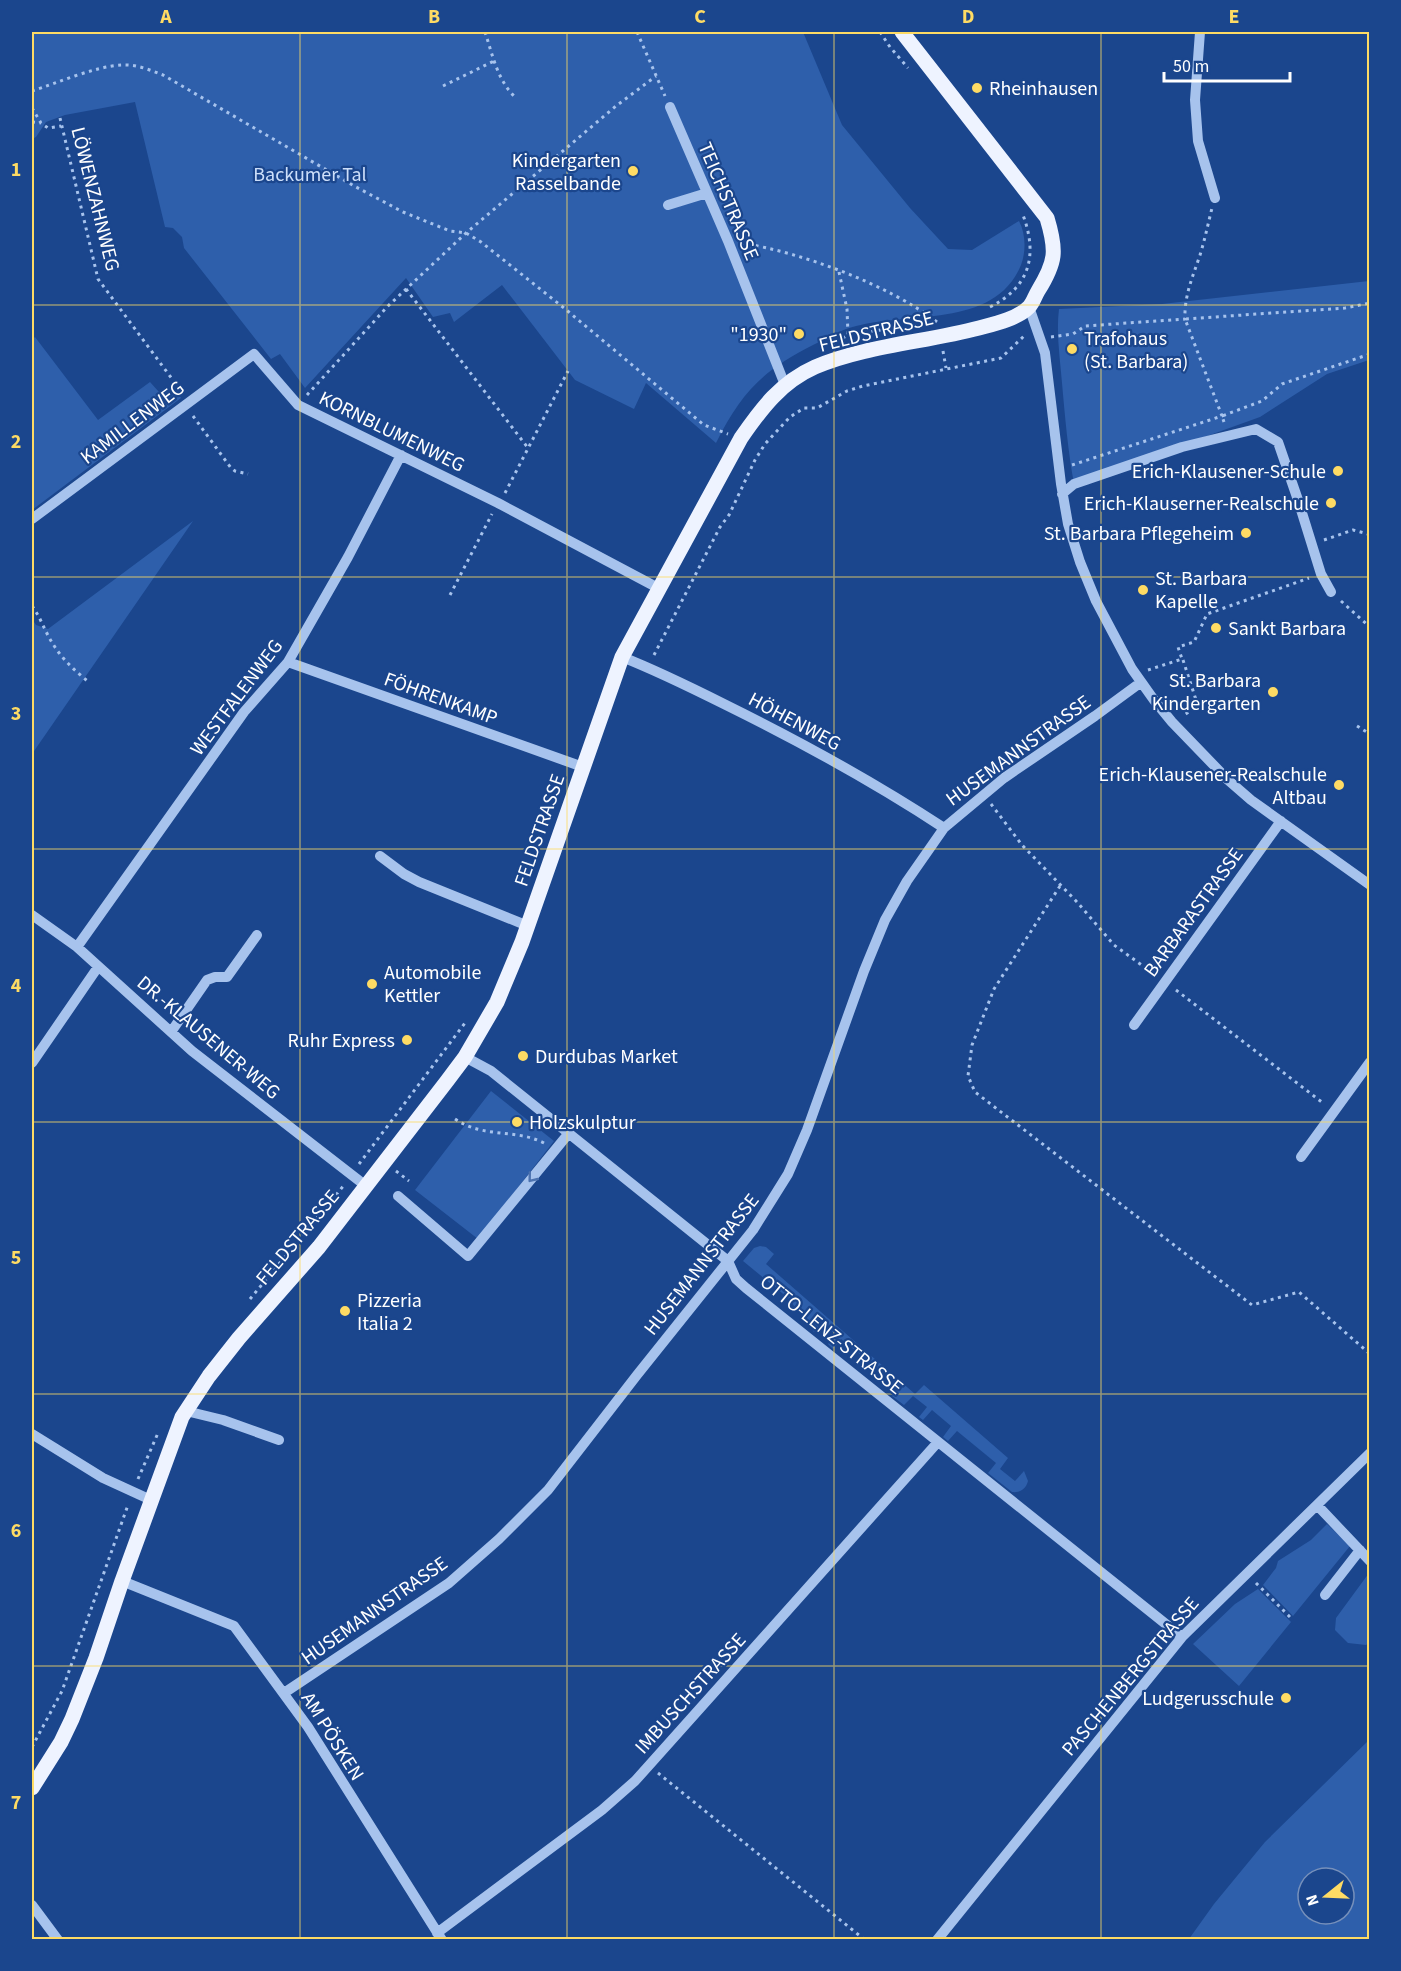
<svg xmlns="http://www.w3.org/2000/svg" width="1401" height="1971" font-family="'Source Sans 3',sans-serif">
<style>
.green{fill:#2e5fab;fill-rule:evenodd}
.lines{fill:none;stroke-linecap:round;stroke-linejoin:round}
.path{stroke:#a7c3ed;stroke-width:3;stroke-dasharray:3 4.5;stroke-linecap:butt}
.minor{stroke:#a7c3ed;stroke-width:10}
.major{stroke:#eef3ff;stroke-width:15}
.oneway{stroke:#4c72af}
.grid{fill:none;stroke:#fedb64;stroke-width:1.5;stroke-opacity:0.55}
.poi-dot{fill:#fedb64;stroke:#1b468d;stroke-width:2}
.labels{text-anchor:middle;stroke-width:4.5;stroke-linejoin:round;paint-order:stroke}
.poi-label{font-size:20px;fill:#fff;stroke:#1b468d;text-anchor:end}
.park-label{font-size:20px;fill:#cddffa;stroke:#1b468d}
.street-label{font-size:20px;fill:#fff;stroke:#1b468d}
.neatline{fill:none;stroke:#fedb64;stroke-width:2}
.grid-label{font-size:20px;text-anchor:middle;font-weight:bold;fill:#fedb64}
</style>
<rect width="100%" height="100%" fill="#1b468d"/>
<path class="green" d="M32,32H803L842,125L910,208L948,249L972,250L1019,221C1026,234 1026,252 1021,265C993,332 901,309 846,329C835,333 824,340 813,345C763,370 741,393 716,443L646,383L634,409L575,380L502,285L454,322L450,313L433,317L406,278L305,388L280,354L271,359L184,248L182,237L173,228L165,227L135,102L65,115L46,122L36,137L32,139Z
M1369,281V360L1327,374L1260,417L1074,484C1068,451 1065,417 1062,383C1060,358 1056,333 1059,309L1162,304Z
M35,337L98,420L150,382L159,392L172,386L181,398L32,510V340Z
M193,521L32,754V619L36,625L48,629Z
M491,1091L554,1141L478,1239L415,1190Z
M760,1246L766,1247L774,1254L766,1264L915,1394L924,1385L1008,1458L1000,1469L1015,1481L1024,1471L1028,1481C1026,1489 1020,1493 1012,1492L988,1473L996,1463L957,1431L948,1441L943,1437L951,1426L932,1410L923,1420L919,1417L927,1407L913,1396L904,1405L892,1396L900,1386L841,1339L833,1349L828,1344L836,1335L822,1323L814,1332L788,1298L743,1261L754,1248Z
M1327,1524L1350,1546L1293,1616L1263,1585L1276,1568L1278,1561L1311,1540Z
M1369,1573V1643L1366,1645L1348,1643L1335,1630L1336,1618Z
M1258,1589L1291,1622L1239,1686L1193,1644L1235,1604Z
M1369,1740V1939H1189L1214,1904L1265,1842ZM1308,1878H1344V1914H1308Z"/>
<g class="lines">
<path class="path" d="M485,32C492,53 497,79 514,96
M637,32L665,96
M880,32L890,47L908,68
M443,86L494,61
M32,91C57,83 96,66 122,65C136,64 150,70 163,75L356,187L403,212L450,231L466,233L481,242L564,308L704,425L728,434
M32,108L41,123L48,128L61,126
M60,118L98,279L181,391
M32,122L41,123
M741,243C801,252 889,285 937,322
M839,272L847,309L848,335
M406,289L528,448
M990,307C1030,287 1038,255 1023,215
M1051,337L1073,334L1085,326L1185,319C1184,296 1193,276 1200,255C1205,239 1208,224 1212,208
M836,342L848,335L899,327
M943,351L946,368
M307,395L388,306L466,233L616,106L656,76
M193,416L231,468L235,471L248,474
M1224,422L1222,416L1262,401L1282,384L1370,354
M1072,465L1222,416L1185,319L1345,308L1370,303
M505,493L568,371
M1324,540L1353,530L1368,534
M450,595L492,514
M1341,601L1370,627
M32,606C41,618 45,632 53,644C62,659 76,672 90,683
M654,655L720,527L729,515L755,460L765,444L790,417L804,408H817L847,391L863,386L1001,358L1024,336
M1183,660L1198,706L1184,715
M1148,670L1182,659L1178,647L1194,642L1207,614L1309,578
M1357,726L1370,734
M991,804L1022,845L1077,902L1114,945L1154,974
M1060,886L994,989L972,1045L968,1076L975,1092L1252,1305L1299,1292L1370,1354
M1176,990L1323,1103
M455,1119C485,1139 514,1128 544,1143
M359,1164L465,1023
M396,1171L409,1181
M250,1299L345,1184
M138,1479L158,1433
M1256,1583L1292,1619
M32,1747L62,1691L128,1505
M658,1773L865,1940"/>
<path class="minor" d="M1200,32L1195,100L1198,141L1215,198
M670,107L728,241L785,385
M668,205L707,193
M1029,307L1045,353L1061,484L1068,524L1080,562L1096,601L1132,669L1154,700L1172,722L1228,780L1251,800L1370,885
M1062,494L1074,484L1182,447L1256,429L1278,442L1298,500L1321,574L1331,592
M32,519L254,354L298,405L498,503L660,589
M622,657C658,671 692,688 726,705C801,742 874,782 944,828
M288,662L583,767
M380,856L404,874L419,882L528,926
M32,915L77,947L192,1051L366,1186
M77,947L244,712L288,662L348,557L401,455
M1134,1025L1281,821
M171,1032L207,980L215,977H227L257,935
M465,1057L491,1071L728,1261L736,1279L746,1288L1182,1637
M32,1063L98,967
M1301,1157L1370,1062
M398,1196L468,1256L569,1133
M186,1411L223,1420L279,1440
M32,1434L103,1478L151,1500
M1317,1505L1370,1561
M122,1581L234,1626L308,1727L442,1940
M1325,1595L1360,1550
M284,1693L449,1583L499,1539L548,1490L637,1375L753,1230L788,1174L807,1130L864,971L885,920L907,881L944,828L1004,778L1095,716L1140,683
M32,1905L58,1940
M437,1933L602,1810L635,1781L938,1442
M937,1940L1182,1637L1370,1453"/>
<path class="major" d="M32,1788L61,1742L72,1719L96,1658L122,1581L182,1417L209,1376L239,1338L319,1247L447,1081L465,1057L497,1002L522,942L622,657L741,438C761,409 781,382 815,367C864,346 926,342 979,328C994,324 1017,319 1029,307C1033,303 1035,296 1038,291C1056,262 1057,251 1047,218L902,32"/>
</g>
<defs><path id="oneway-chevron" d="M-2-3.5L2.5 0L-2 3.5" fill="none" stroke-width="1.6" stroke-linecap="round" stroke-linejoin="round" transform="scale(1.5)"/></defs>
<use class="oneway" href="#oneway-chevron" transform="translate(532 1178) rotate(129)"/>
<path class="grid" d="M300,32V1940M567,32V1940M834,32V1940M1101,32V1940M32,305H1370M32,577H1370M32,849H1370M32,1122H1370M32,1394H1370M32,1666H1370"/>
<g class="poi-dot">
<circle cx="977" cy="88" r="6"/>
<circle cx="633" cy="171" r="6"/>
<circle cx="799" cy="334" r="6"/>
<circle cx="1072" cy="349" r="6"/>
<circle cx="1338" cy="471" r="6"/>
<circle cx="1331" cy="503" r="6"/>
<circle cx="1246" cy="533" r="6"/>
<circle cx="1143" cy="590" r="6"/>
<circle cx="1216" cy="628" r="6"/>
<circle cx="1273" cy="692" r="6"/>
<circle cx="1339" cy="785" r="6"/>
<circle cx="372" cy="984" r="6"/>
<circle cx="407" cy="1040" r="6"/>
<circle cx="523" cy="1056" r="6"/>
<circle cx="517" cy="1122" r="6"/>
<circle cx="345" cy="1311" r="6"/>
<circle cx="1286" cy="1698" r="6"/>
</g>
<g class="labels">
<g class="poi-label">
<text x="989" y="95" text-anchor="start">Rheinhausen</text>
<text x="621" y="167">Kindergarten<tspan x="621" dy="23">Rasselbande</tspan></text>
<text x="787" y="341">"1930"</text>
<text x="1084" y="345" text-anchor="start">Trafohaus<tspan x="1084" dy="23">(St. Barbara)</tspan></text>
<text x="1326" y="478">Erich-Klausener-Schule</text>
<text x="1319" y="510">Erich-Klauserner-Realschule</text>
<text x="1234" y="540">St. Barbara Pflegeheim</text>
<text x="1155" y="585" text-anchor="start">St. Barbara<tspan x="1155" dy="23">Kapelle</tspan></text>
<text x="1228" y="635" text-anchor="start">Sankt Barbara</text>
<text x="1261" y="687">St. Barbara<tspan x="1261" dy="23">Kindergarten</tspan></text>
<text x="1327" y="781">Erich-Klausener-Realschule<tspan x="1327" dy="23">Altbau</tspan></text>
<text x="384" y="979" text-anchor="start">Automobile<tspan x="384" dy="23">Kettler</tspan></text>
<text x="395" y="1047">Ruhr Express</text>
<text x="535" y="1063" text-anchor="start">Durdubas Market</text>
<text x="529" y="1129" text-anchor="start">Holzskulptur</text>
<text x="357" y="1307" text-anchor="start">Pizzeria<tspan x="357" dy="23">Italia 2</tspan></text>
<text x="1274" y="1705">Ludgerusschule</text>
</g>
<g class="park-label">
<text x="310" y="181">Backumer Tal</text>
</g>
<g class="street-label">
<text transform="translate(96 199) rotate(76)" y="7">LÖWENZAHNWEG</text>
<text transform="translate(729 201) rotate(67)" y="7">TEICHSTRASSE</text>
<text transform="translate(876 331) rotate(-14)" y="7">FELDSTRASSE</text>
<text transform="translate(132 422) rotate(-37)" y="7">KAMILLENWEG</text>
<text transform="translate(392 431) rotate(26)" y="7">KORNBLUMENWEG</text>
<text transform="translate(236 697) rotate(-53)" y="7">WESTFALENWEG</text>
<text transform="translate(441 698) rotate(20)" y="7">FÖHRENKAMP</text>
<text transform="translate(795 721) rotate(28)" y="7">HÖHENWEG</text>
<text transform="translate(1018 750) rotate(-36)" y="7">HUSEMANNSTRASSE</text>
<text transform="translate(539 830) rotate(-71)" y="7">FELDSTRASSE</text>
<text transform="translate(1193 912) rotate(-54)" y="7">BARBARASTRASSE</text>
<text transform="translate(209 1037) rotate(40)" y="7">DR.-KLAUSENER-WEG</text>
<text transform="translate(297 1237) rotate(-50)" y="7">FELDSTRASSE</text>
<text transform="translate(701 1264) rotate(-52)" y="7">HUSEMANNSTRASSE</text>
<text transform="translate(832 1334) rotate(39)" y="7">OTTO-LENZ-STRASSE</text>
<text transform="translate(374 1610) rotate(-35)" y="7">HUSEMANNSTRASSE</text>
<text transform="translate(1130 1676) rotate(-50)" y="7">PASCHENBERGSTRASSE</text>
<text transform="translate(690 1693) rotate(-48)" y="7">IMBUSCHSTRASSE</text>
<text transform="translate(333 1736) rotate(58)" y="7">AM PÖSKEN</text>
</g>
</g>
<rect width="1401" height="1971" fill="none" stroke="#1b468d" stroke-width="66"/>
<g transform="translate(1326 1896) rotate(252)"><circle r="28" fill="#1b468d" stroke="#7690bb" stroke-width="1.5"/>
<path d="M0-4.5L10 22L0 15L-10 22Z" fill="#fedb64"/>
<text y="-9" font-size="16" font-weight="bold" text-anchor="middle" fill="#ffffff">N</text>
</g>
<path d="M1164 72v9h126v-9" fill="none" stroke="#ffffff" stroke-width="3"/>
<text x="1173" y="72" font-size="18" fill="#ffffff" stroke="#1b468d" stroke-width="4.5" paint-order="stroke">50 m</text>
<rect x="33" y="33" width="1335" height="1905" class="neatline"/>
<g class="grid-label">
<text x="166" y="23">A</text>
<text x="434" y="23">B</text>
<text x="700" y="23">C</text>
<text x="968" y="23">D</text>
<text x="1234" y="23">E</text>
<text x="16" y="176">1</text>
<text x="16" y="448">2</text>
<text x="16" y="720">3</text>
<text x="16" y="992">4</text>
<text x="16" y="1264">5</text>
<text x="16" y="1537">6</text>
<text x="16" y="1809">7</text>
</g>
</svg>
